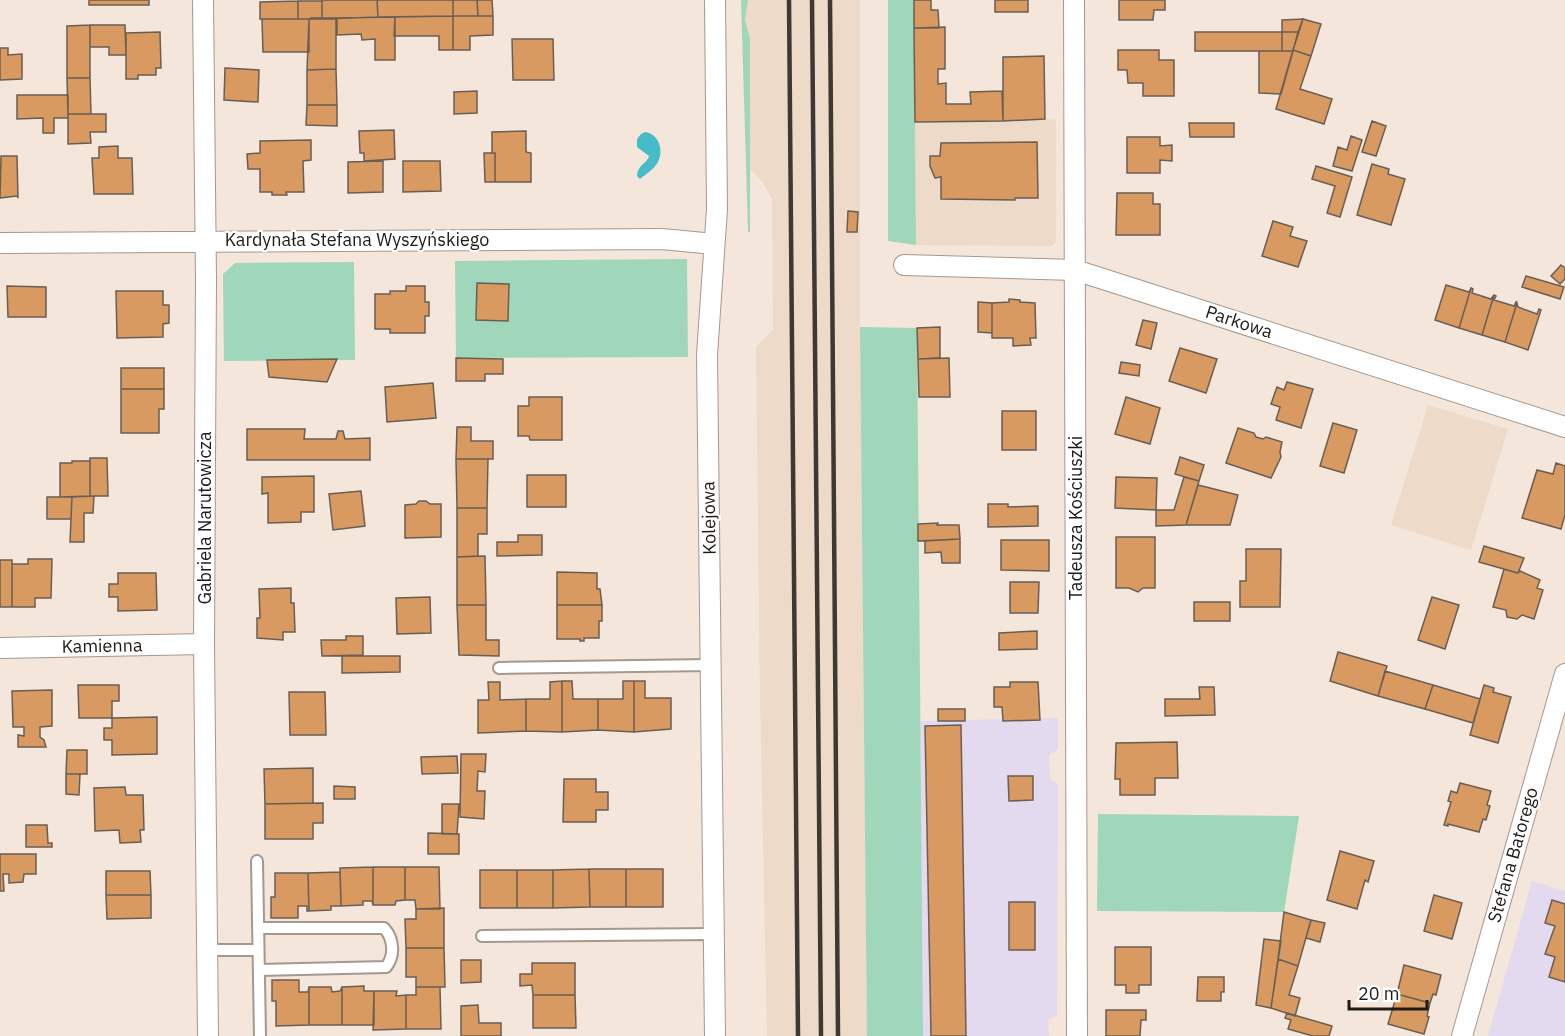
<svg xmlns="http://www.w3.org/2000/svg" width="1565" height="1036" font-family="'IBM Plex Sans',sans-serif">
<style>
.built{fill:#eddac8}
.industrial{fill:#e3daef}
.green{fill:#a0d7ba}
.water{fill:#46bcc9}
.building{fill:#d89a60;stroke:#6a5e54;stroke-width:1.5}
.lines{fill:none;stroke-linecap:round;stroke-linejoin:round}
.service-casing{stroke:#a5988d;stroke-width:14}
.minor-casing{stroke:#a5988d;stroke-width:22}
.service{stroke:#fff;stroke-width:10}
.minor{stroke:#fff;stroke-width:20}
.rail{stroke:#3e3832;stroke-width:4.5}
.labels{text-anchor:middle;stroke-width:4.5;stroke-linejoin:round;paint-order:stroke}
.street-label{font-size:18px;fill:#1f1b16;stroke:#fff}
</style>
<rect width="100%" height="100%" fill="#f4e6da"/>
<path class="built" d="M748,0H860V327L867,1036H767L760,698L756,347L773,330L772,199L763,183L750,169V38L745,20Z
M1045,119L1056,120V242L1052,246L916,245L915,122Z
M1428,405L1508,429L1471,550L1391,525Z"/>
<path class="industrial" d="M1058,718V749L1049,755L1050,779L1058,784L1057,1015L1048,1020L1049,1036H923L920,721Z
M1532,881L1565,891V1036H1488Z"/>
<path class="green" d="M741,0H748L745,20L750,38V232H748Z
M888,0H914L916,245L888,241Z
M687,259L688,357L456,358L455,261Z
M354,262L355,360L224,361L223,274L235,263Z
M860,327L917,328L923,1036H867Z
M1098,814L1299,816L1284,912L1097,911Z"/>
<path class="water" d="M645,132C659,134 664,150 658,162C654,169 646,174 640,179L637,176C638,164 647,164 649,156L637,147V139L641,134Z"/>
<path class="building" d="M89,0H149V5H89Z
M322,0H377L378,17L322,19Z
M377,0H453V16L378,17Z
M453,0H477L478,16H453Z
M477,0H492L493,16H478Z
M914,0H931V10H938L939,28H914Z
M995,0H1028V12H995Z
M1119,0H1165V10H1154L1153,20H1119Z
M298,1V19H260V2Z
M298,1H322V19H298Z
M453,16H493V35L470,36V50H453Z
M453,16V50H439V36H394L395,17Z
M395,17V60H375V39L362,40L361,34L337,35V18Z
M311,18H336V69L307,70L309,19Z
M262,19H309V52H263Z
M1303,19L1298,32H1282V20Z
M1303,19L1321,24L1311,56L1293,50Z
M90,25H125L126,55H109V47H90Z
M90,25V78H67V26Z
M945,27V69H938V84L946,83V104H971L970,92L1002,91L1003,121L915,122L914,28Z
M160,32L161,68H156V75H138V79H126V33Z
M1195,32H1282V51H1195Z
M1282,32H1298L1293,51H1282Z
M512,39H553L554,80H513Z
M0,48H8V55L22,54V79L0,80Z
M1118,50H1159V60H1174V96H1143V83H1128L1127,70H1118Z
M1293,50L1311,56L1300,89L1332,99L1324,124L1276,109Z
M1259,51H1293L1281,94L1259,93Z
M1044,56L1045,119L1003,121V57Z
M225,68L259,70L258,102L224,100Z
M336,69L337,105H307V70Z
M67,78H90L91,114H68Z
M477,91V113L454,114V92Z
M17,95H68V118H54V133H43V118L17,119Z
M307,105H337V126L306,125Z
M68,114H106V132H90L91,143L68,144Z
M1372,121L1386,126L1376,156L1362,152Z
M1189,123H1234V137H1190Z
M394,130L395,159L364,161V153H360L359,131Z
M526,131V152L531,153V182H495V153H492V132Z
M1351,136L1362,140L1352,171L1333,166L1338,147L1347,150Z
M1127,137H1160V146L1172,145V161L1160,160V173H1127Z
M311,140V160L303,161L304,192H286L287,195H272V192H260V169H248L247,154L260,153V141Z
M1037,142L1038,198H1015V200L941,199V177L935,178L930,166V156H940L941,143Z
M118,146V158H132L133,194H94L92,158H99V147Z
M484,153H495V182H485Z
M1,156H17L18,198L17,196L0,198Z
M383,161V192L348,193V162Z
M403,161H440L441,191L403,192Z
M1372,164L1389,169L1388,174L1405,179L1391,225L1357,215Z
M1316,166L1352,177L1340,217L1327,213L1335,186L1312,179Z
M1117,193H1153V204H1160V235H1116Z
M848,211L858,212L857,232H847Z
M1273,221L1293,227L1290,236L1307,241L1298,267L1262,256Z
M1561,265L1565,268V279L1560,284L1551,276Z
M1526,276L1564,287L1560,299L1522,287Z
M477,283L509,284L508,321L476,320Z
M1446,285L1469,292L1471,288L1459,328L1435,320Z
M7,286L46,287V317H8Z
M406,286H425V302H429V316H425V333H390V329H375V294H390V291H406Z
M1471,288L1473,289L1472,293L1491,299L1494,295L1482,335L1459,328Z
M116,291H163V305H169V323L163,324V337L117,338Z
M1494,295L1496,296L1494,300L1514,306L1516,302L1517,303L1505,342L1482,335Z
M1009,299L1020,300V302L1035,303L1036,338H1030L1031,345L1013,346V338H992V303L1009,302Z
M978,302L992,303V333L978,332Z
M1517,303L1518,307L1537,314L1539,309L1541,310L1528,350L1505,342Z
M1143,320L1157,323L1151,349L1136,345Z
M940,327V358L918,359L917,328Z
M1180,348L1217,359L1206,393L1169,381Z
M456,358L503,359V374H485V381H456Z
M949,358L950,397H919L918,359Z
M337,359L327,382L269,377L267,360Z
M1121,362L1140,365L1139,376L1119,373Z
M121,368H164V389H121Z
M1287,382L1313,389L1301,428L1276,420L1280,407L1271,404L1277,387L1284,390Z
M433,383L436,418L387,422L385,387Z
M121,389H164V409H159V433H121Z
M529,397H562V440H530L529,436H518V406H529Z
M1126,397L1160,408L1150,444L1115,434Z
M1002,411H1036V450H1002Z
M1333,423L1357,430L1344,473L1320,466Z
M457,427H471V441H493V459H456Z
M1238,428L1254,433L1256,437L1263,439L1266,437L1282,442L1280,452L1281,457L1271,478L1226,463Z
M247,429H305L304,439H336L338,431H343L345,439L370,438V460H247Z
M1180,457L1204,465L1199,481L1175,474Z
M90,458H107L108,496H90Z
M456,459H488L487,508H457Z
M72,461H90V496L60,497V463H72Z
M1556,463L1565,466V515L1561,529L1522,518L1537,470L1553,474Z
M527,475H566V507H527Z
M314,476V512H301V522L268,523V493L262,494V477Z
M1116,477L1157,478L1156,510L1115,508Z
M1184,477L1199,481L1186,525L1156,526V510H1174Z
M1198,485L1238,495L1230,525H1186Z
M361,491L365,526L333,530L329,494Z
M94,496L93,513H84V542H70L72,497Z
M47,497H72L71,519H47Z
M419,501H426L430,504H441V537L405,538V505L416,504Z
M988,504H1008V507L1038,506V526L988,527Z
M457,508H487V534H478V556L457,557Z
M938,523L937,525H959L960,539L918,541V524Z
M518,535H542V555L497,556V542H518Z
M1116,537H1155V588H1143L1138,592L1129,588H1116Z
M960,539V563H942L941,552L925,553V541Z
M1001,540H1049V571L1001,570Z
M1484,546L1524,558L1518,573L1479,562Z
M1246,549H1281L1280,607H1240V581H1246Z
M485,556L486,605H457V557Z
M28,559H52L51,598H35V607H12V564H28Z
M0,560H12V607H0Z
M1504,569L1518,573L1520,571L1540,580L1537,588L1543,590L1534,619L1522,615L1517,619L1507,617L1506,610L1493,607Z
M557,572L597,573V589H600L602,605H557Z
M118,573H156L157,610L118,611V597H109V584H118Z
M1010,582H1039L1038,613H1010Z
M291,588V603H294L295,632H283V640L257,638V618H260L259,589Z
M430,597L431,633L397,634L396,598Z
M1432,597L1459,605L1445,649L1418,640Z
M1194,602H1230V621H1194Z
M457,605H486V640H499V656L459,655Z
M557,605H602V621H599V638H584V641H580V639H557Z
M1037,631V649L999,650V633Z
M346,636H363V655L322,656L321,640H346Z
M1338,652L1387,666L1378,696L1330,681Z
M342,656H400V672L342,673Z
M1385,671L1433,685L1425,709L1378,696Z
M562,681V732L526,731V699H550V682Z
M562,681H572L573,699H598V730L562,732Z
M623,681H634V732L598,730V699H623Z
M634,681H645V698H671V729L634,732Z
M488,682H500V700L526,699V731L478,733V700H489Z
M1010,682H1038L1040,720L1003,721L1002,707H994V687H1010Z
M78,685H119V701H112V718H79Z
M1433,685L1480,699L1473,723L1425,709Z
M1484,685L1494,688L1493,692L1511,697L1498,743L1470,735Z
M1199,687H1214L1215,715L1165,716V699H1200Z
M52,690V726L40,727V737L44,740L46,747H18V735L24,736V727H13L12,691Z
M289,692H325L326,735H290Z
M938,709H965V721H938Z
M157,717V754L112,755V740H104V728H112V718Z
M961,725L966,1036H931L925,726Z
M1177,742L1178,778H1155V795H1120V779H1115L1116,743Z
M67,750H87V774H66Z
M461,754H486L485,772L478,771L477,791H485L484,819L460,817Z
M457,756L458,773L422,774L421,757Z
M313,768V803L265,804L264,769Z
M66,774H80L79,795L66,794Z
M1008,776H1033V800L1009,801Z
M564,779H596V792H608V810H596V822H563Z
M1460,783L1491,791L1487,805L1490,806L1486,820L1483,819L1479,832L1448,824V826L1444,825L1451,802L1448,801L1451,791L1457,793Z
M334,786L355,787V799H334Z
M125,787L126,795H143L144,830H140L141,842L120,843L119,830L95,831L94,788Z
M323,803V823H313V839H265V804Z
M442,804H459L457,834H442Z
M26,825H47L48,843H52V847H26Z
M428,833L459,834V854H428Z
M1340,851L1374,861L1368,882L1365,880L1357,909L1327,900Z
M0,854H36V874H24L23,882L9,883V874H3L4,891H0Z
M373,867H405V900L396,901L395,905H373Z
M373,867V905L372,901H363V905L341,906L340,868Z
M405,867H439L440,909H416L415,900H405Z
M589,869L590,907L553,908V870Z
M589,869H626V907H590Z
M626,869H663V907H626Z
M480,870H517V908H480Z
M517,870H553V908H517Z
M106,871H150L151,895H106Z
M340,872L341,906H331V910L309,911L308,873Z
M275,873H308L309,911H307V906H298V918H271V897H275Z
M106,895H151V918L107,919Z
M1434,895L1462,903L1452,939L1424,931Z
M1552,900L1565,904V982L1549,977L1555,957L1545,954L1555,926L1545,923Z
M1009,902H1035V950H1009Z
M444,908V948H406L405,919H416V909Z
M1284,912L1311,920L1298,966L1278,959Z
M1311,920L1325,923L1320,942L1306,938Z
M1264,939L1281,941L1271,1008L1256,1005Z
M1115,947H1151V985H1139V993H1126V985H1115Z
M406,948H444L445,987H416V977H406Z
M1278,959L1298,966L1289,995L1300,998L1295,1016L1271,1008Z
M461,960H481V982L461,983Z
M532,963H575V995H533L532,985L520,986V974H532Z
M1404,965L1441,975L1436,995L1433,994L1430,1003L1397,994Z
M1198,977H1224V992H1221V1001H1197Z
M272,980H299V992H308L309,987V1025L276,1026V1001H272Z
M364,986V991H374V1025H342V987Z
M309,987H331L332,992L340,991L342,987V1025H309Z
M416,987H440L441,1029H406V995H416Z
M374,991H397L396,996L406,995V1029L373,1030Z
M1397,994L1430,1003L1427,1016L1429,1017L1424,1034L1388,1024Z
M533,995H575L576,1028H533Z
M478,1005L479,1023H501V1036H461V1006Z
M1106,1010H1146V1020H1141L1140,1036H1106Z
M1287,1013L1332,1026L1329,1036H1313L1288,1029L1291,1020L1285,1018Z"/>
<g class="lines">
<g class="service-casing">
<path id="service" d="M499,668L711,665
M257,861L260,1036
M258,928H384C394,939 395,956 386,967L259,970
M482,936L714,934
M207,950H258"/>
</g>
<g class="minor-casing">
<path id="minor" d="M203,0L206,280L204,644L208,1036
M715,0L717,209L707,355L715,1036
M1074,0L1077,1036
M0,243L662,239L714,244
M904,265L1075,270L1565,427
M0,648L204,644
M1462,1036L1565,674"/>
</g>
<use href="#service" class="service"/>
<use href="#minor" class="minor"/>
<path class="rail" d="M789,0L798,1036
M812,0L821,1036
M830,0L838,1036"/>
</g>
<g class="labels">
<g class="street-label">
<text x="357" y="246">Kardynała Stefana Wyszyńskiego</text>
<text transform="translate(1239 322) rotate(18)" y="6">Parkowa</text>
<text transform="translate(205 518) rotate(-90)" y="6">Gabriela Narutowicza</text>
<text transform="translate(709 518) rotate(-91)" y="6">Kolejowa</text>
<text transform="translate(1076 518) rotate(-90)" y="6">Tadeusza Kościuszki</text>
<text transform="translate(102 646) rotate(-1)" y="6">Kamienna</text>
<text transform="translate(1513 855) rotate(-74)" y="6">Stefana Batorego</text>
</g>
</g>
<path d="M1349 1000v9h78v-9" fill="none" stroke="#1f1b16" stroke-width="3"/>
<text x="1358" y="1000" font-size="18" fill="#1f1b16" stroke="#ffffff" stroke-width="4.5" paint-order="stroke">20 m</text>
</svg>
